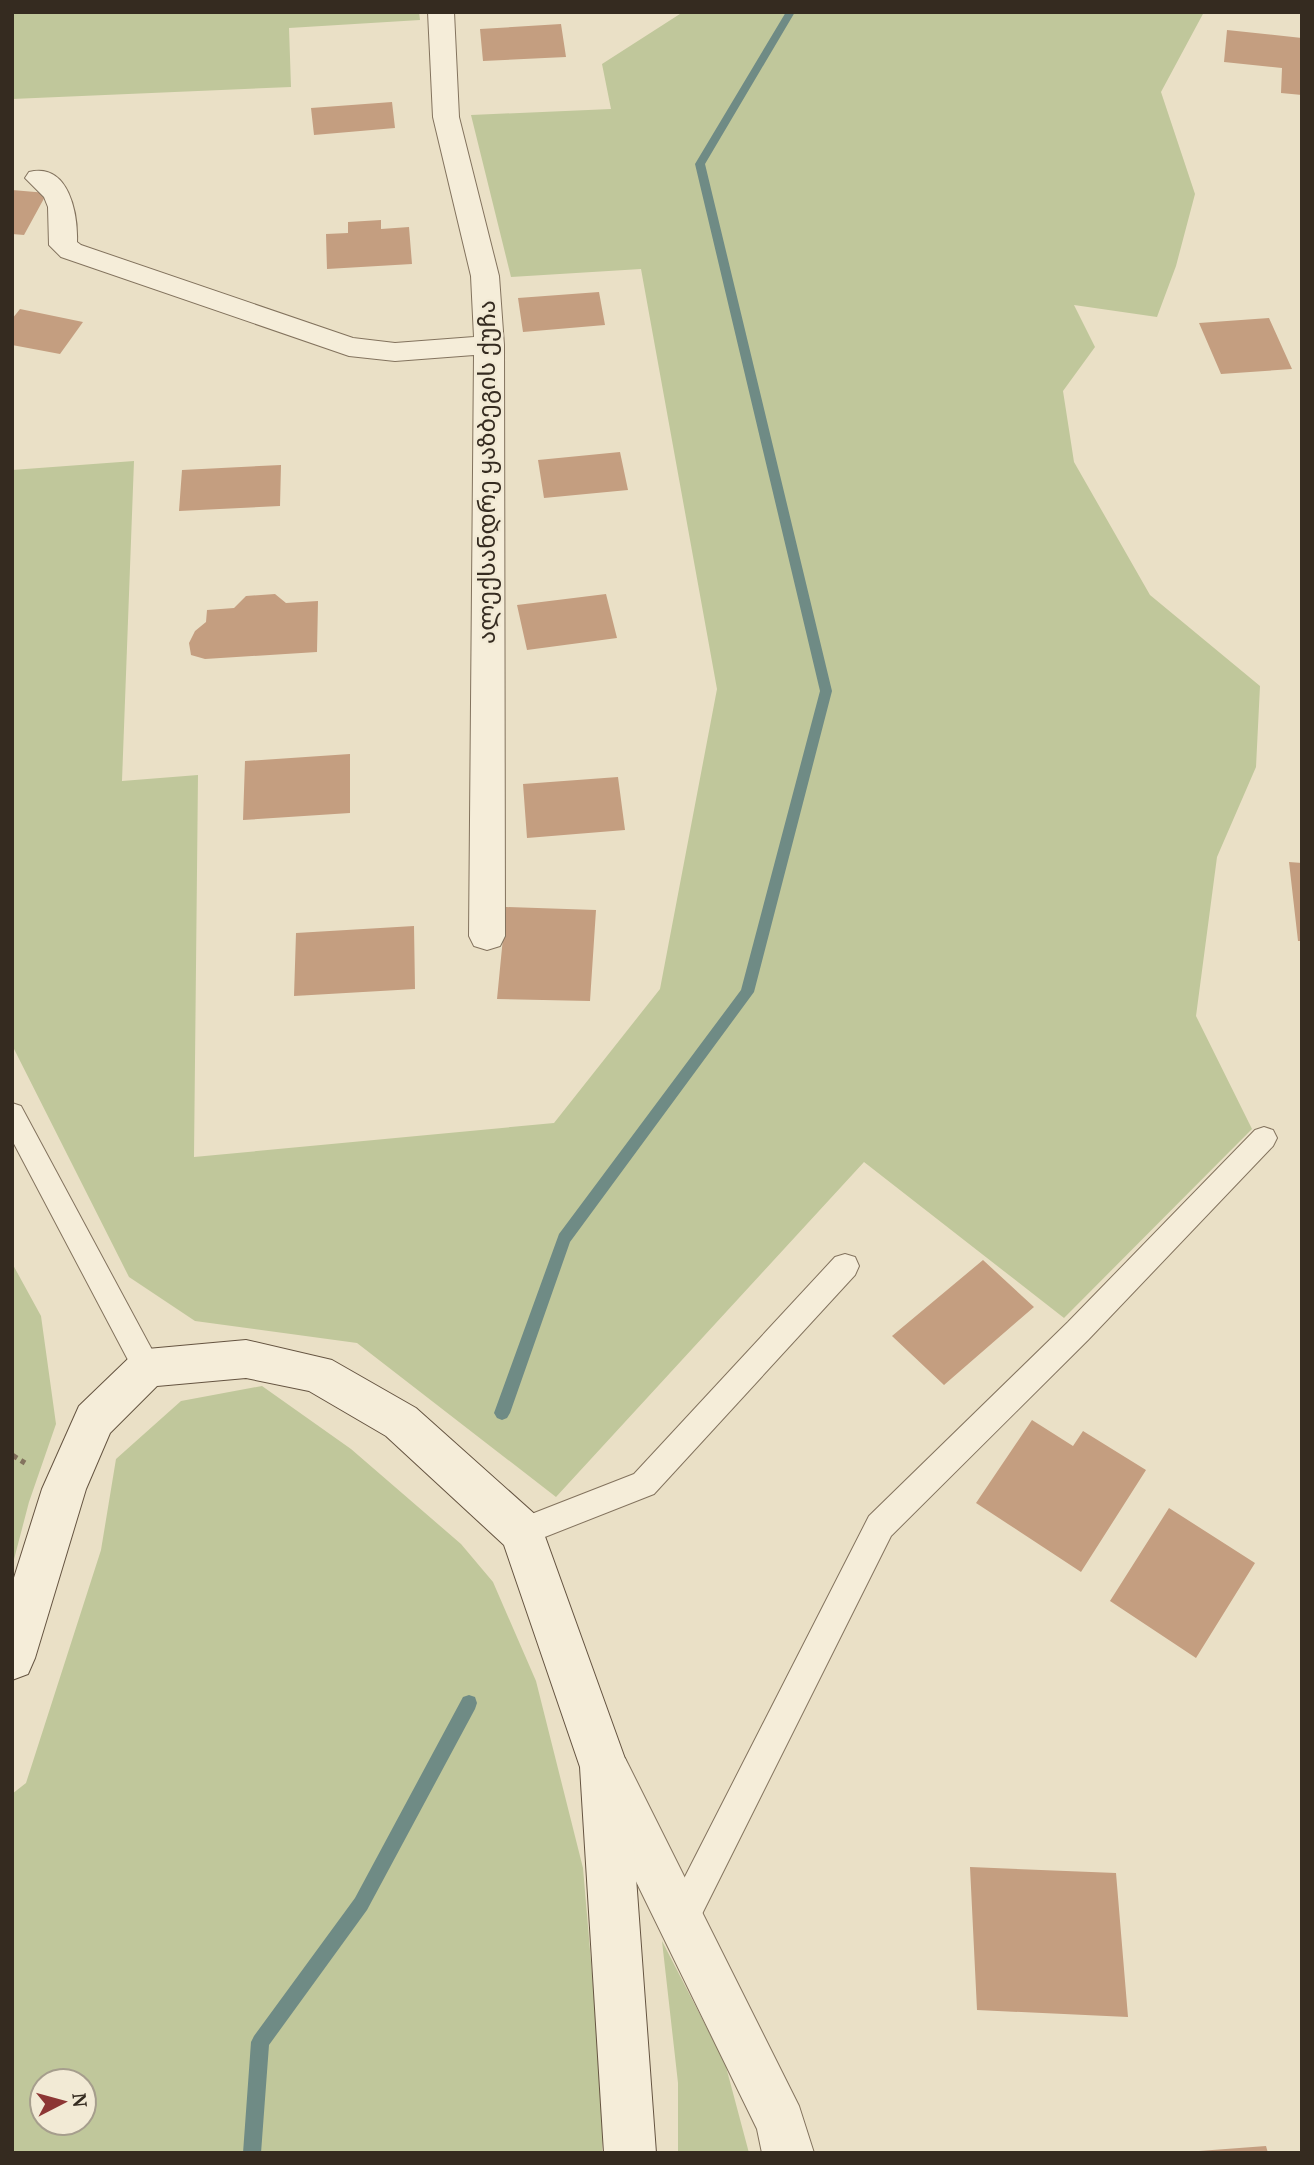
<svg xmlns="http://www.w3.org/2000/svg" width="1314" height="2165" font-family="'PT Serif','Noto Sans Georgian',serif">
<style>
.green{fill:#c0c79b;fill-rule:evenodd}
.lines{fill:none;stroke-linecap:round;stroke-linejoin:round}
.stream{fill:#6f8b85;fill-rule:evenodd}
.building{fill:#c49e80}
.lane-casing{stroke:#83735e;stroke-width:2}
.street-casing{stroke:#83735e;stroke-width:2}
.secondary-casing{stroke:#655441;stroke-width:2}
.path{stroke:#83735e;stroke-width:5;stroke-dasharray:6 4.5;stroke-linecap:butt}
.lane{fill:#f5edd9;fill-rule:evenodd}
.street{fill:#f5edd9;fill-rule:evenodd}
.secondary{fill:#f5edd9;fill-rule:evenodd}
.labels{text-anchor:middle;stroke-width:5;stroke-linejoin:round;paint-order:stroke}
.street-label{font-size:24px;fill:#352b20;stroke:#f2ead5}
</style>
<rect width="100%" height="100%" fill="#eae0c6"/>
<path class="green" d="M12,12H419L420,20L289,28L291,87L12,99Z
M683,12H1204L1161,92L1195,194L1176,266L1157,317L1074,305L1095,347L1063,391L1074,462L1150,595L1260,686L1256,767L1217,857L1196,1016L1252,1129L1064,1318L864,1162L556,1497L357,1343L195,1321L129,1277L12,1045V470L134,461L122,781L198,775L194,1157L554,1123L660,989L717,689L641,269L511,277L471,115L611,109L602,64Z
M12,1263L41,1316L56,1424L29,1502L12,1567Z
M262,1386L351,1449L461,1544L493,1582L536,1681L583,1868L604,2114L602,2153H12V1794L26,1783L101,1550L116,1459L181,1401ZM42,2081H84V2123H42Z
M662,1941L725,2063L749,2153H678V2083Z"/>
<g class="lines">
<path class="stream" d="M786,12H795L705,164L832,691L754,992L570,1242L510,1413L507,1418L502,1420L497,1418L494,1413L559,1234L741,990L820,691L695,164Z
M469,1695L475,1697L477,1703L475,1709L367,1910L269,2045L261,2153H243L251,2042L254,2036L355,1898L463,1697Z"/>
</g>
<path class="building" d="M561,24L566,57L483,61L480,29Z
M1227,30L1302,38V95L1281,93L1282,68L1224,62Z
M392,102L395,128L314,135L311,108Z
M12,190L47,193L24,235L12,234Z
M381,220V229L409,227L412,264L327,269L326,234L348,233V222Z
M599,292L605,325L523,332L518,298Z
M20,309L83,322L60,354L12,345V319Z
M1269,318L1292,369L1221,374L1199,323Z
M620,452L628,490L544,498L538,460Z
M281,465L280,506L179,511L182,470Z
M275,594L286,603L318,601L317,652L205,659L191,655L189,643L195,631L206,622L207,610L234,608L246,596Z
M606,594L617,638L527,650L517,605Z
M350,754V813L243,820L245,761Z
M618,777L625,830L527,838L523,784Z
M1289,862L1302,863V941H1298Z
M506,907L596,910L590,1001L497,999Z
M414,926L415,989L294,996L296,933Z
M983,1260L1034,1307L944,1385L892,1336Z
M1032,1420L1073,1446L1083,1431L1146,1470L1081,1572L976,1503Z
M1169,1508L1255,1563L1196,1658L1110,1601Z
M970,1867L1116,1873L1128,2017L977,2010Z
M1266,2146L1268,2153H1200L1199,2151Z"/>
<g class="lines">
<g class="lane-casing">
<path id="lane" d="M12,1103L21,1106L157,1359L161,1368L157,1377L147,1381L137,1377L12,1140Z
M1264,1127L1273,1130L1277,1138L1273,1146L1088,1340L891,1536L694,1930L682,1935L670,1930L665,1918L670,1906L869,1516L1068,1322L1255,1130Z
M845,1254L855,1257L859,1266L855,1275L654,1494L522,1546L511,1542L507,1532L511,1522L634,1474L835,1257Z"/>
</g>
<g class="street-casing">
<path id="street" d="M428,12H454L459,117L499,276L504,345L505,936L500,946L487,950L474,946L469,936L474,355L395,361L349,356L61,257L49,245L48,207L44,197L25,178L29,172C69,162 78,214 77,242L81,245L353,338L395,343L474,337L471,276L433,117Z
M608,1751L625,1758L799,2106L814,2153H762L757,2129L584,1775L591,1758Z"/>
</g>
<g class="secondary-casing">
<path id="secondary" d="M246,1340L332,1360L416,1408L538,1517L628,1767L656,2153H604L580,1767L504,1545L386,1436L309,1391L246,1378L157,1386L110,1433L86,1489L35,1658L28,1674L12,1680V1584L42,1489L79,1406L132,1355L147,1349Z"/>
</g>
<path class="path" d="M12,1455L25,1463"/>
<use href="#lane" class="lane"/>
<use href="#street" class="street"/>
<use href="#secondary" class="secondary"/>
</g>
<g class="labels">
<g class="street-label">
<text transform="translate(487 472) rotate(-90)" y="8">ალექსანდრე ყაზბეგის ქუჩა</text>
</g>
</g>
<rect width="1314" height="2165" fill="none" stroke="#352b20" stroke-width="28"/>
<g transform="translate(63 2102) rotate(84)"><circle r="33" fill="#f2ead5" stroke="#a69e8d" stroke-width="2"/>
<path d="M0-5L12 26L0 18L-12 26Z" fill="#8c3634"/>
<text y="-10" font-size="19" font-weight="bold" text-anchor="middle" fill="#352b20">N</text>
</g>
</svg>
